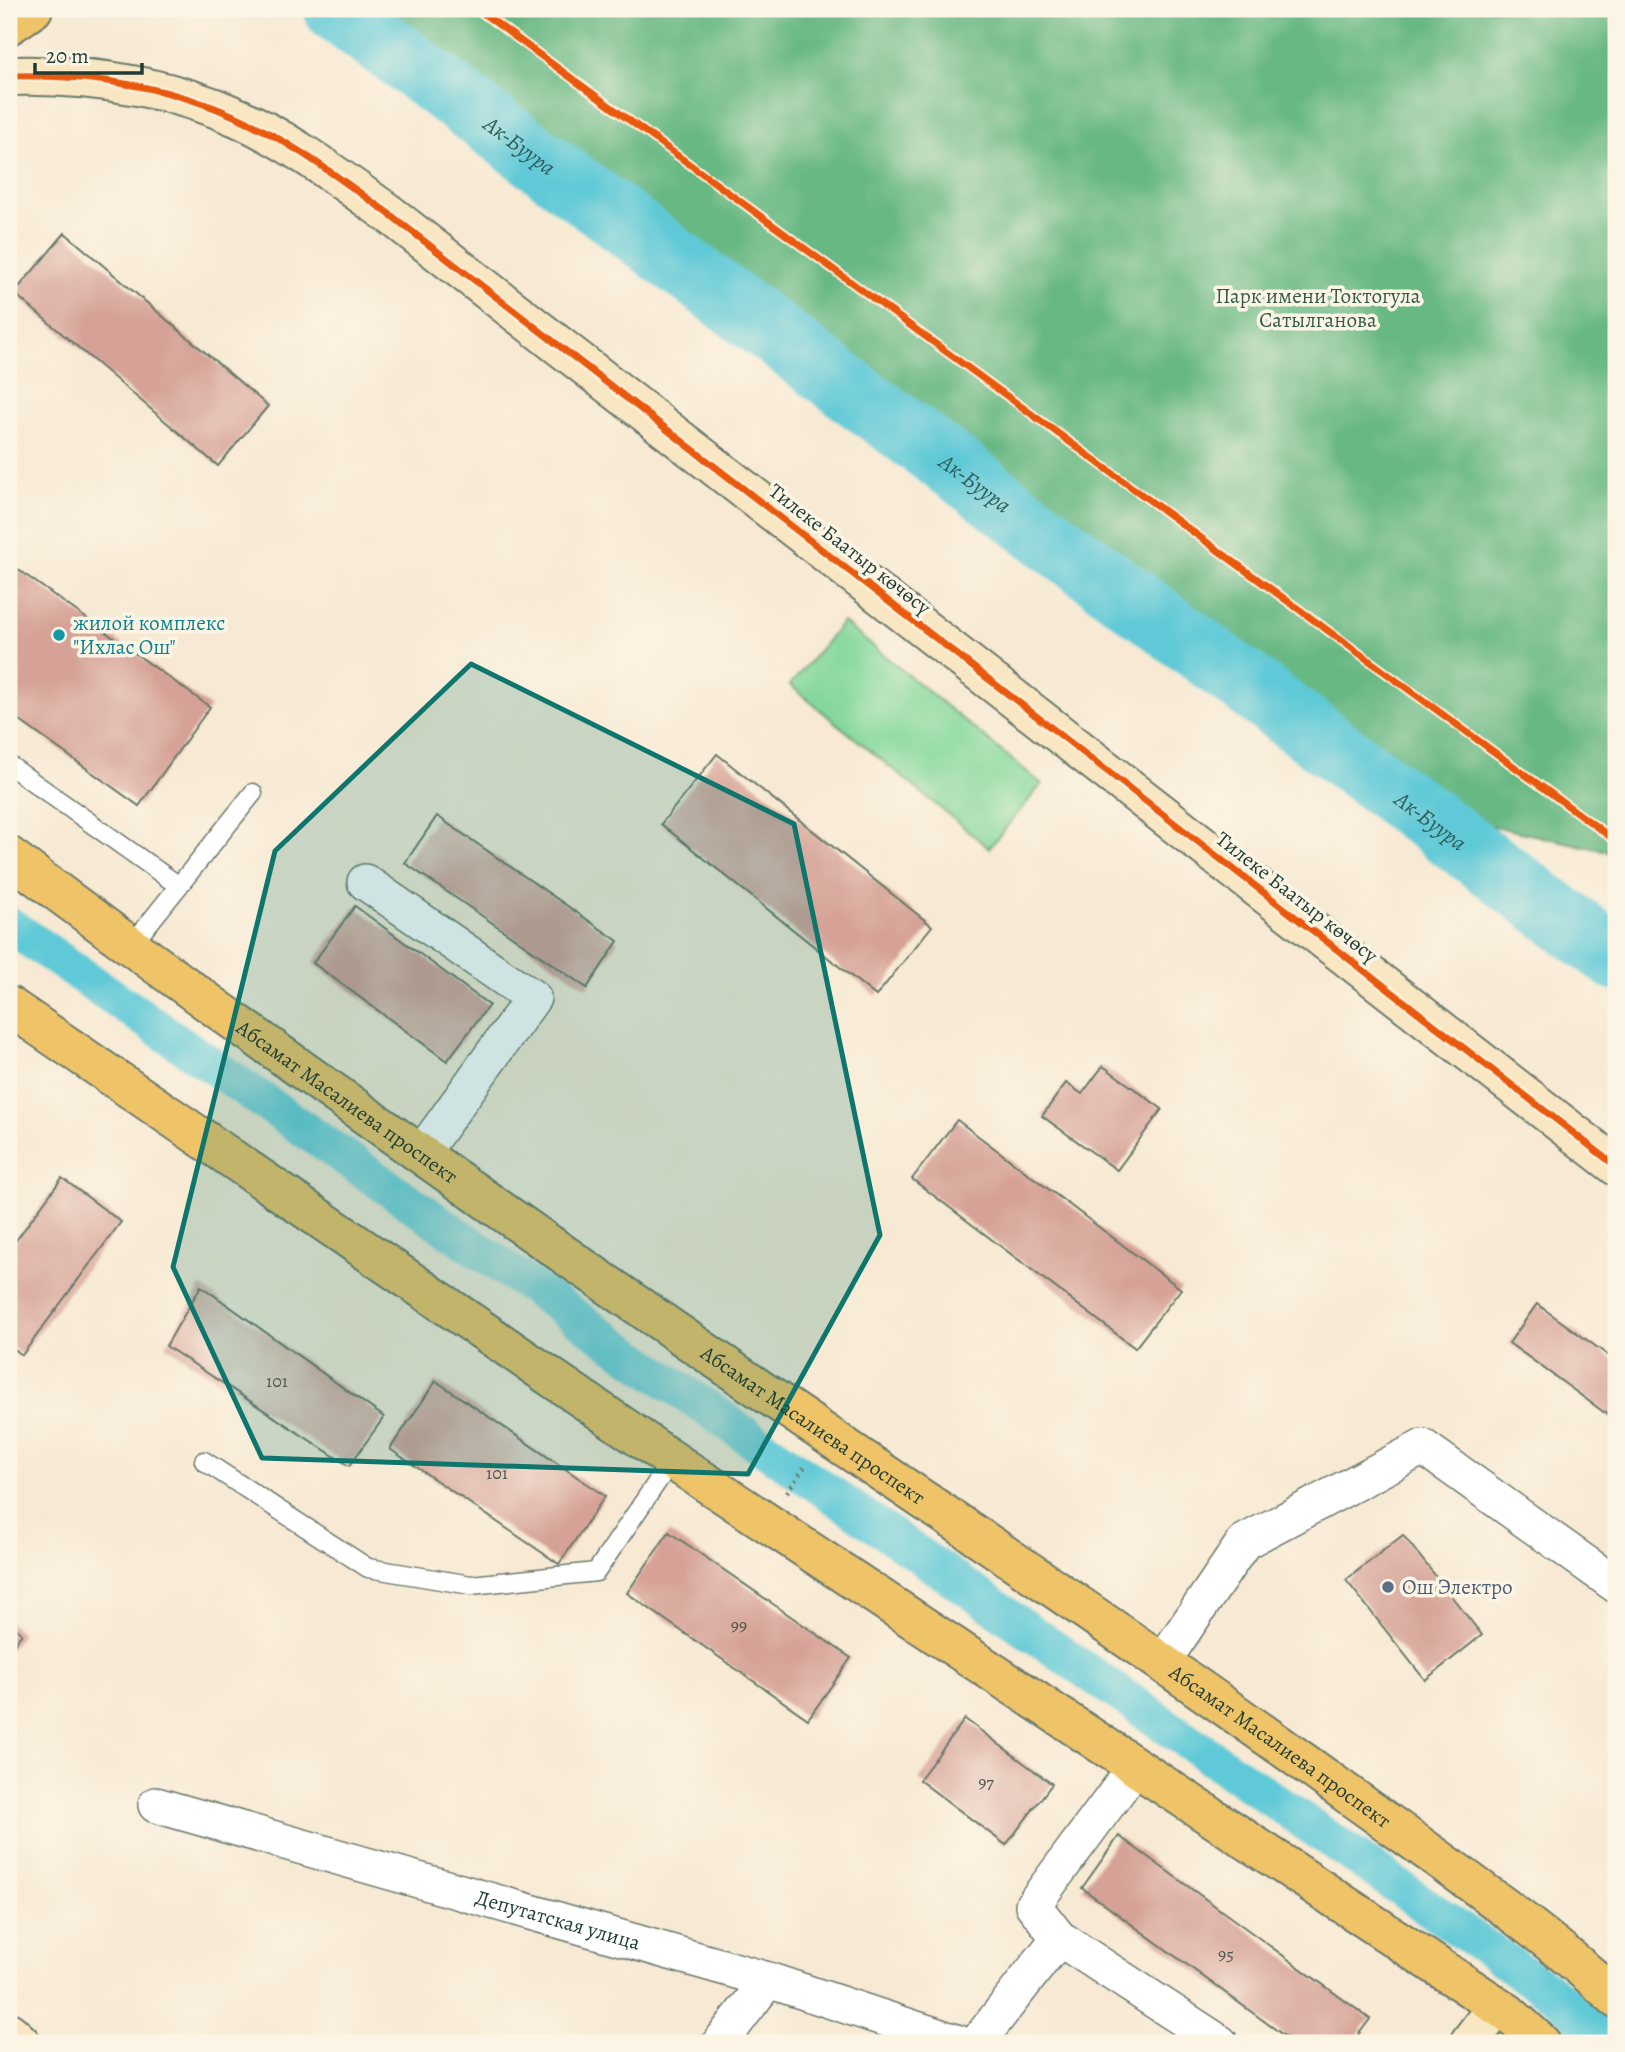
<svg xmlns="http://www.w3.org/2000/svg" width="1625" height="2052" font-family="Alegreya,serif">
<style>
.green{fill:#81d79b;stroke:#508a68;stroke-width:2}
.forest{fill:#68b883;stroke:#447a5c;stroke-width:2}
.lines{fill:none;stroke-linecap:round;stroke-linejoin:round}
.canal{stroke:#5ec9d7;stroke-width:37}
.river{stroke:#5ec9d7;stroke-width:65}
.building{fill:#d6a297}
.lane-casing{stroke:#6b796c;stroke-width:21}
.street-casing{stroke:#6b796c;stroke-width:38}
.secondary-casing{stroke:#6b796c;stroke-width:42}
.primary-casing{stroke:#6b796c;stroke-width:42}
.path{stroke:#6b796c;stroke-width:4.5;stroke-dasharray:2 5;stroke-linecap:butt}
.lane{stroke:#fff;stroke-width:18}
.street{stroke:#fff;stroke-width:35}
.secondary{stroke:#f9e7c3;stroke-width:38}
.primary{stroke:#efc469;stroke-width:38}
.cycleway-casing{stroke:#fcf5e5;stroke-width:11}
.cycleway{stroke:#e8590c;stroke-width:7}
.marked{fill:#0f766e;fill-opacity:0.2;stroke:#0f766e;stroke-width:5;stroke-linejoin:round}
.culture-dot{fill:#0f9aa8;stroke:#fcf5e5;stroke-width:2.5}
.service-dot{fill:#5c6f8a;stroke:#fcf5e5;stroke-width:2.5}
.labels{text-anchor:middle;stroke-width:7;stroke-linejoin:round;paint-order:stroke}
.number-label{font-size:18px;fill:#4d564d}
.park-label{font-size:21px;fill:#335c49;stroke:#fcf5e5}
.street-label{font-size:21px;fill:#1f3d34;stroke:#fcf5e5}
.culture-label{font-size:21px;fill:#0d838f;stroke:#fcf5e5;text-anchor:start}
.service-label{font-size:21px;fill:#4e5e75;stroke:#fcf5e5;text-anchor:start}
.water-label{font-size:23px;font-style:italic;fill:#2f605d;stroke:#fcf5e5}
</style>
<rect width="100%" height="100%" fill="#fcf5e5"/>
<filter id="ink" filterUnits="userSpaceOnUse"><feTurbulence type="fractalNoise" baseFrequency=".0143" numOctaves="2"/><feDisplacementMap in="SourceGraphic" scale="14" xChannelSelector="R" yChannelSelector="G"/><feConvolveMatrix kernelMatrix="1 2 1 2 8 2 1 2 1" color-interpolation-filters="sRGB"/></filter>
<filter id="wash" filterUnits="userSpaceOnUse"><feTurbulence type="fractalNoise" baseFrequency=".00686" numOctaves="4" result="noise"/><feDisplacementMap in="SourceGraphic" scale="28" xChannelSelector="R" yChannelSelector="G"/><feGaussianBlur stdDeviation="1.57" result="paint"/><feColorMatrix in="noise" values="0 0 0 0 0 0 0 0 0 0 0 0 0 0 0 0 0 1.4 0 .05"/><feComposite in="paint" operator="in"/></filter>
<g filter="url(#wash)">
<rect width="100%" height="100%" fill="#f7e9d3"/>
<path class="green" d="M843,622L1042,784L989,848L790,685Z"/>
<path class="forest" d="M373,9H1616V859L1606,851L1452,817Z"/>
<g class="lines">
<path class="canal" d="M9,925L1562,2000L1607,2043"/>
<path class="river" id="s1" d="M336,9L1616,958"/>
</g>
<g id="blocks">
<path class="building" d="M65,233L268,406L218,466L14,293Z
M9,563L210,707L139,806L9,713Z
M717,754L932,926L876,996L661,824Z
M437,816L618,941L587,988L405,863Z
M355,906L489,1005L447,1061L313,963Z
M1103,1066L1162,1109L1117,1170L1042,1116L1066,1083L1082,1094Z
M957,1120L1181,1289L1135,1348L912,1179Z
M62,1178L121,1222L22,1355L9,1345V1250Z
M201,1286L384,1417L349,1466L166,1346Z
M1537,1304L1616,1361V1421L1509,1343Z
M436,1381L605,1496L559,1564L390,1449Z
M669,1532L851,1658L808,1719L627,1593Z
M1403,1535L1482,1635L1425,1680L1346,1580Z
M9,1622L22,1634L9,1650Z
M965,1719L1052,1784L1006,1845L919,1780Z
M1119,1836L1370,2019L1352,2043H1294L1082,1888Z"/>
</g>
</g>
<g filter="url(#ink)">
<use href="#blocks" fill-opacity="0" stroke="#6b796c" stroke-width="2"/>
<g class="lines">
<g class="lane-casing">
<path id="lane" d="M9,765L179,886
M130,947L253,793
M204,1461L368,1568L471,1585L596,1572L672,1460"/>
</g>
<g class="street-casing">
<g id="street">
<path d="M365,882L533,998L421,1154"/>
<path d="M1163,1661L1244,1542L1423,1447L1616,1585"/>
<path d="M1136,1766L1033,1905L1059,1938L1220,2043"/>
<path id="s2" d="M156,1805L768,1980L959,2043"/>
<path d="M720,2043L768,1980"/>
<path d="M977,2043L1059,1938"/>
</g>
</g>
<g class="secondary-casing">
<path id="secondary" d="M9,76C87,74 166,85 239,118C292,142 340,179 388,213L1616,1166
M9,2032L21,2043
M1469,2043L1497,2006"/>
</g>
<g class="primary-casing">
<g id="primary">
<path d="M9,25L33,9"/>
<path id="s3" d="M9,856C305,1077 610,1289 916,1495C1065,1595 1211,1695 1356,1800C1445,1864 1535,1925 1616,1998"/>
<path d="M9,1006L672,1460L1508,2013L1541,2043"/>
</g>
</g>
<path class="path" d="M787,1492L806,1465"/>
<use href="#lane" class="lane"/>
<use href="#street" class="street"/>
<use href="#secondary" class="secondary"/>
<use href="#primary" class="primary"/>
<g class="cycleway-casing">
<path id="cycleway" d="M477,9L1616,841
M9,76C87,74 166,85 239,118C292,142 340,179 388,213L1616,1166"/>
</g>
<use href="#cycleway" class="cycleway"/>
</g>
</g>
<path class="marked" d="M471,664L794,824L880,1235L748,1474L262,1458L173,1267L275,851Z"/>
<circle class="culture-dot" cx="59" cy="635" r="7"/>
<circle class="service-dot" cx="1388" cy="1587" r="7"/>
<g class="labels">
<g class="number-label">
<text x="277" y="1387">101</text>
<text x="497" y="1479">101</text>
<text x="739" y="1631">99</text>
<text x="986" y="1788">97</text>
<text x="1226" y="1960">95</text>
</g>
<g class="park-label">
<text x="1318" y="303">Парк имени Токтогула<tspan x="1318" dy="24">Сатылганова</tspan></text>
</g>
<g class="street-label">
<text transform="translate(850 549) rotate(38)" y="7">Тилеке Баатыр көчөсү</text>
<text transform="translate(1297 897) rotate(38)" y="7">Тилеке Баатыр көчөсү</text>
<text dy="7" stroke="none"><textPath href="#s3" startOffset="418">Абсамат Масалиева проспект</textPath></text>
<text dy="7" stroke="none"><textPath href="#s3" startOffset="985">Абсамат Масалиева проспект</textPath></text>
<text dy="7" stroke="none"><textPath href="#s3" startOffset="1552">Абсамат Масалиева проспект</textPath></text>
<text dy="7" stroke="none"><textPath href="#s2" startOffset="418">Депутатская улица</textPath></text>
</g>
<g class="culture-label">
<text x="73" y="630">жилой комплекс<tspan x="73" dy="24">"Ихлас Ош"</tspan></text>
</g>
<g class="service-label">
<text x="1402" y="1594">Ош Электро</text>
</g>
<g class="water-label">
<text dy="8" stroke="none"><textPath href="#s1" startOffset="229">Ак-Буура</textPath></text>
<text dy="8" stroke="none"><textPath href="#s1" startOffset="796">Ак-Буура</textPath></text>
<text dy="8" stroke="none"><textPath href="#s1" startOffset="1363">Ак-Буура</textPath></text>
</g>
</g>
<rect width="1625" height="2052" fill="none" stroke="#fcf5e5" stroke-width="35"/>
<path d="M35 63v10h107v-10" fill="none" stroke="#1f3d34" stroke-width="3.5"/>
<text x="46" y="63" font-size="21" fill="#1f3d34" stroke="#fcf5e5" stroke-width="5" paint-order="stroke">20 m</text>
</svg>
